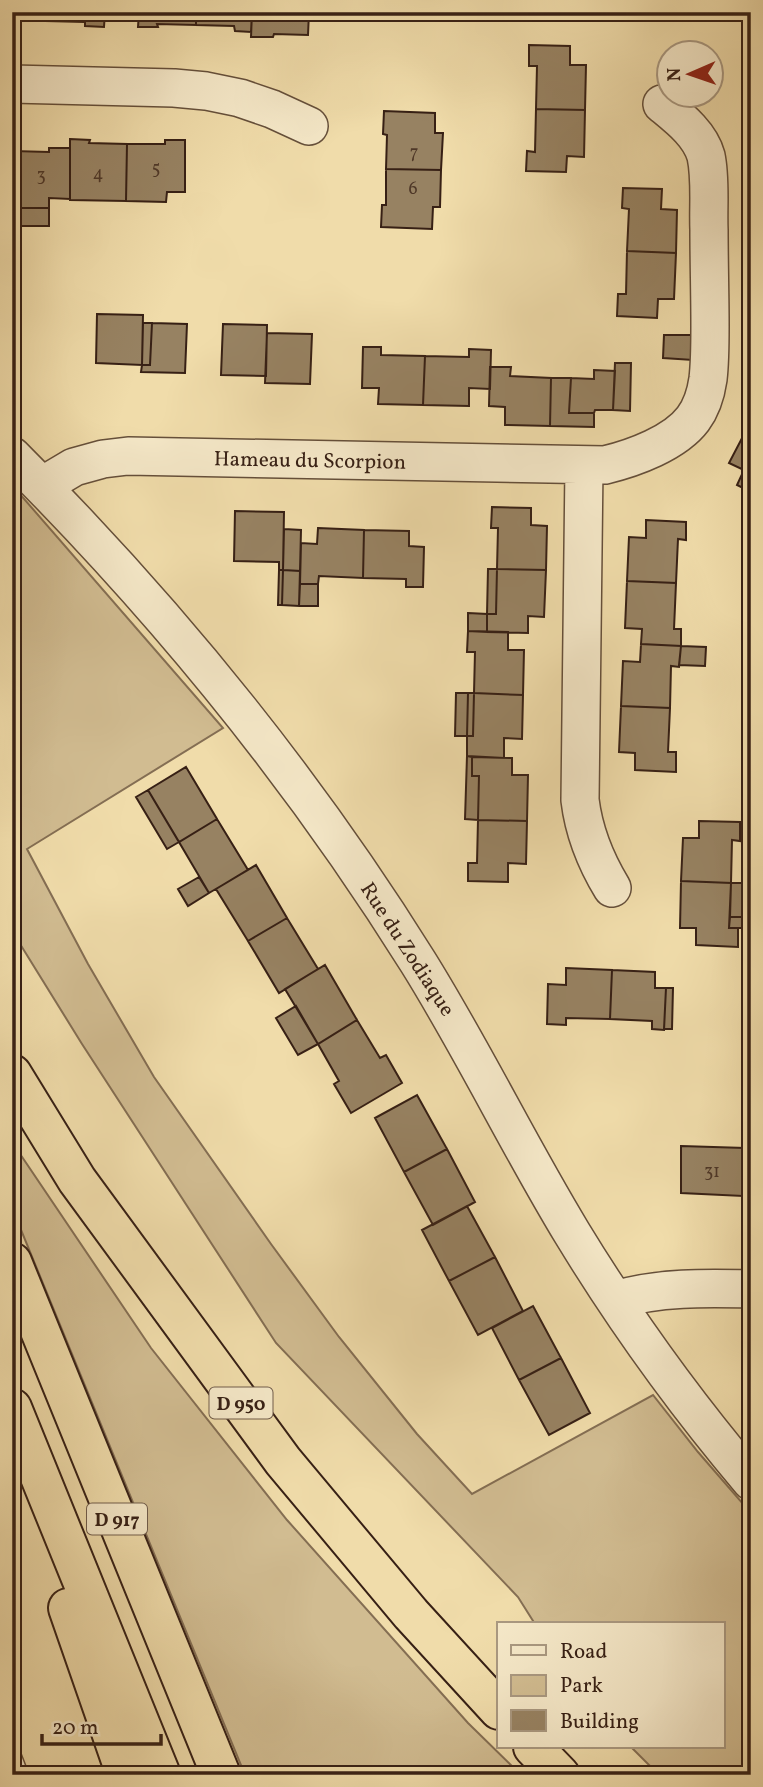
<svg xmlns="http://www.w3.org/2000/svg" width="763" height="1787" font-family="Vollkorn,serif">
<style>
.green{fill:#d1bc91;stroke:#846e53;stroke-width:2}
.building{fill:#978262;stroke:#372015;stroke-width:2}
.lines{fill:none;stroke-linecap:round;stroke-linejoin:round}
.service-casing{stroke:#654f3a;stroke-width:21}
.minor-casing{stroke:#654f3a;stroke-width:40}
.trunk-casing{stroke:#372015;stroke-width:42}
.service{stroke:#f5e8c8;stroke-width:18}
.minor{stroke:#f5e8c8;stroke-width:37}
.trunk{stroke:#f0dcaa;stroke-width:38}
.labels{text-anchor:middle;stroke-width:6;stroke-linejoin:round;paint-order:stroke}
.number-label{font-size:18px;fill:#4f3828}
.shield{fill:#f5e8c8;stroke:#705c4b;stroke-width:2}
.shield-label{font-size:19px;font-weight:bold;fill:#372015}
.street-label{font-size:21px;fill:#372015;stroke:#f5e8c8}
</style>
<rect width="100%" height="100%" fill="#f0dcaa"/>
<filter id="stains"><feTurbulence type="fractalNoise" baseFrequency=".00286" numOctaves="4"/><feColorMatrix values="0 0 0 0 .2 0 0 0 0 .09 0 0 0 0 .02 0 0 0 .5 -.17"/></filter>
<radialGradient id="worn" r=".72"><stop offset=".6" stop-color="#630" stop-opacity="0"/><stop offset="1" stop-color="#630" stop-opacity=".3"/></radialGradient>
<path class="green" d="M12,485L223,728L27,849L88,964L154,1077L271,1244L339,1337L417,1434L472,1494L653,1395L698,1452L751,1513V1775H659L631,1747H723V1624H535L518,1597L276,1343L82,1044L12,931Z
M12,1142L151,1348L287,1520L468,1723L521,1775H245L12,1208Z"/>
<path class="building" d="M12,12H46V21L12,19Z
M46,12H105L104,27L85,26V22L46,21Z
M139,12H196V25L157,24L158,27H138Z
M196,12H252L251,32L235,31L234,26L196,25Z
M252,12H309L308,35L274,34L273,37H251Z
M529,45L570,46V65H586L585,110L536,109L537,66H529Z
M536,109L585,110L584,157L567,156L566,172L526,171L527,151L535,152Z
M384,111L435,113V133H443L441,170L386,169L387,135L383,134Z
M70,139L90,140L89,143L127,144L126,201L70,200Z
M165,140H185V192H167L166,202L126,201L127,144H165Z
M49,148H70V199L49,198V208H12L13,151L49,152Z
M386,169L441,170L440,207H433L432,229L381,227L382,205H386Z
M623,188L662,189L661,209L677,210L676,253L627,251L629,209L622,208Z
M12,208H49V226H12Z
M627,251L676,253L674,299H658L657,318L617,316L618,294H626Z
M97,314L143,315L142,365L96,363Z
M143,323H152L150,365H142Z
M152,323L187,324L185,373L141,372L142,365H150Z
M223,324L267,325L266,376L221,375Z
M267,333L312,334L310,384L265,383Z
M664,335H693V360L663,358Z
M363,347H381V355L425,356L423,405L378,404L379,388H362Z
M469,349L491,350L490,389L469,388V406L423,405L425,356L469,357Z
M615,363H631L630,411L613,410Z
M490,367H511L510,376L551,378L550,426L505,425V407L489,406Z
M594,370L615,371L613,410H595L594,413H569L571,378L594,379Z
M551,378H571L569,413H594V427L550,426Z
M751,421V492L737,485L744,470L729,463Z
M492,507L531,508V525L547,526L546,570L497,569L498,528H491Z
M235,511L284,512L283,570H279V562L234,561Z
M646,520L686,522V540L678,539L676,583L627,581L629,537L646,538Z
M318,528L364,530L363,578L319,576L318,584H300L301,543L317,544Z
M284,529L301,530L300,571L283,570Z
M364,530L409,531V546L424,547L423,587H406V579L363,578Z
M488,569H497L496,614H487Z
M497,569L546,570L544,617L528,616V633L487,632V614H496Z
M279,570H283L282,605H278Z
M283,570L300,571L299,606L282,605Z
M627,581L676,583L674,629H681V646L641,644L642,629L625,628Z
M300,584H318V606H299Z
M468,613L487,614V632L468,631Z
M468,631L508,632V650H524L523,695L474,693L475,652H467Z
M641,644L681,646L679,667L671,666L670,708L621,706L623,661L640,662Z
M681,646L706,647L705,666L679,665Z
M456,693H468L467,736H455Z
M468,693H474L473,736H467Z
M474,693L523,695L522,739L504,738V758L467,756V736H473Z
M621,706L670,708L668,752H676V772L635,770V753L619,752Z
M467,756L472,757V776H479L478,820L465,819Z
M472,757L512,758V775H528L527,821L478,820L479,776H472Z
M186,767L217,819L179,842L148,790Z
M148,790L179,842L167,849L136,797Z
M217,819L248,870L209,893L179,842Z
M478,820L527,821L526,864L508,863V882L468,881V863H477Z
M699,821L740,822V841L732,840L731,883L681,881L683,838H699Z
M256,865L287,918L248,941L216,889Z
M199,877L209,893L188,906L178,889Z
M681,881L731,883L729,928H738V947L696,945V928H680Z
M731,883H751L750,917H730Z
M730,917H750V928H729Z
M287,918L318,969L279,993L248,941Z
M325,965L357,1020L318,1044L285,989Z
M566,968L612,970L610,1019L566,1018V1025L547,1024L548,984L566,985Z
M612,970L655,972V988H666L664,1030L652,1029V1021L610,1019Z
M666,988H673L672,1029H664Z
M296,1006L318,1044L298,1055L276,1018Z
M357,1020L380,1058L386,1055L402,1083L351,1113L334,1084L339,1081L318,1044Z
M417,1095L447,1149L404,1172L375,1118Z
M681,1146L745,1148L743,1196L681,1193Z
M745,1148H751V1196H743Z
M447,1149L475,1202L433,1225L404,1172Z
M467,1206L495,1257L449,1281L422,1230Z
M495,1257L523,1311L478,1335L449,1281Z
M533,1306L561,1358L519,1380L492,1328Z
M561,1358L590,1413L549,1435L519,1380Z"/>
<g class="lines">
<g class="service-casing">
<path id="service" d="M12,1757L19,1775"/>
</g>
<g class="minor-casing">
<path id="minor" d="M12,84L174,88L206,91L240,98L272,109L309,126
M12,456C165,609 303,778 418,962C473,1050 518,1144 572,1233C625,1320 685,1403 751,1481
M584,466L580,800C584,833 595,860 612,888
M42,486L74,467L103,459L128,456L605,465C634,458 675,443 693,419C702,407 706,393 708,379C710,362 710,344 710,326C710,294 709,262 709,230C708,207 711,179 706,156C700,134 679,118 662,104
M615,1300C659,1287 705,1288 751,1289"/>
</g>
<g class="trunk-casing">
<path id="trunk" d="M12,1074L77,1180L283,1461L411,1614L499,1710
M12,1262L221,1775
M12,1408L161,1775
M68,1608L126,1775
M533,1747L560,1775"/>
</g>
<use href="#service" class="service"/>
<use href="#minor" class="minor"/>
<use href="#trunk" class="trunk"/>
</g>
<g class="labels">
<g class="number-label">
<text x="414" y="158">7</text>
<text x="156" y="174">5</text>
<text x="98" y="179">4</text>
<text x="41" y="181">3</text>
<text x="413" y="194">6</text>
<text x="712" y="1177">31</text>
</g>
<g class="shield">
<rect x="209.5" y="1387.5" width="63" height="31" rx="5"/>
<rect x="87" y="1503.5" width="60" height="31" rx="5"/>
</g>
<g class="shield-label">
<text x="241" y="1410">D 950</text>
<text x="117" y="1526">D 917</text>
</g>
<g class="street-label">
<text transform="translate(310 460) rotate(1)" y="7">Hameau du Scorpion</text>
<text transform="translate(408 949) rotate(57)" y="7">Rue du Zodiaque</text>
</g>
</g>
<rect width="763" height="1787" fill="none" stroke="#f0dcaa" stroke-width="42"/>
<rect x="14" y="14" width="735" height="1759" fill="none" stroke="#372015" stroke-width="3.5"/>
<rect x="21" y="21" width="721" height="1745" fill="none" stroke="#372015" stroke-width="2"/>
<rect x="497" y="1622" width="228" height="126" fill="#f5e8c8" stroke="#a99880" stroke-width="2"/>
<rect x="511" y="1645" width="35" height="10" fill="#f5e8c8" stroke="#a99880" stroke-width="2"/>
<text x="560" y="1658" font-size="21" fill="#372015">Road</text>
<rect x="511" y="1675" width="35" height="21" fill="#d1bc91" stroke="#a99880" stroke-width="2"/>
<text x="560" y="1692" font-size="21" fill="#372015">Park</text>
<rect x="511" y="1710" width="35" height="21" fill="#978262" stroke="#a99880" stroke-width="2"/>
<text x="560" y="1728" font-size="21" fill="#372015">Building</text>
<g transform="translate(690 74) rotate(268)"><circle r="33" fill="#f5e8c8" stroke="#a99880" stroke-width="2"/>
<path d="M0-5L12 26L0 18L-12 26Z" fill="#8f2418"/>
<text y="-10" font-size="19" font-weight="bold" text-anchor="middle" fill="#372015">N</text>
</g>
<path d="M42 1734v10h119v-10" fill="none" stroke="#372015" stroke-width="3.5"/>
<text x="52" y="1734" font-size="21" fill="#372015" stroke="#f5e8c8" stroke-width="5" paint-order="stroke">20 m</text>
<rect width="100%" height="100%" filter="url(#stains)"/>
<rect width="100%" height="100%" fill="url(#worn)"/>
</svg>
